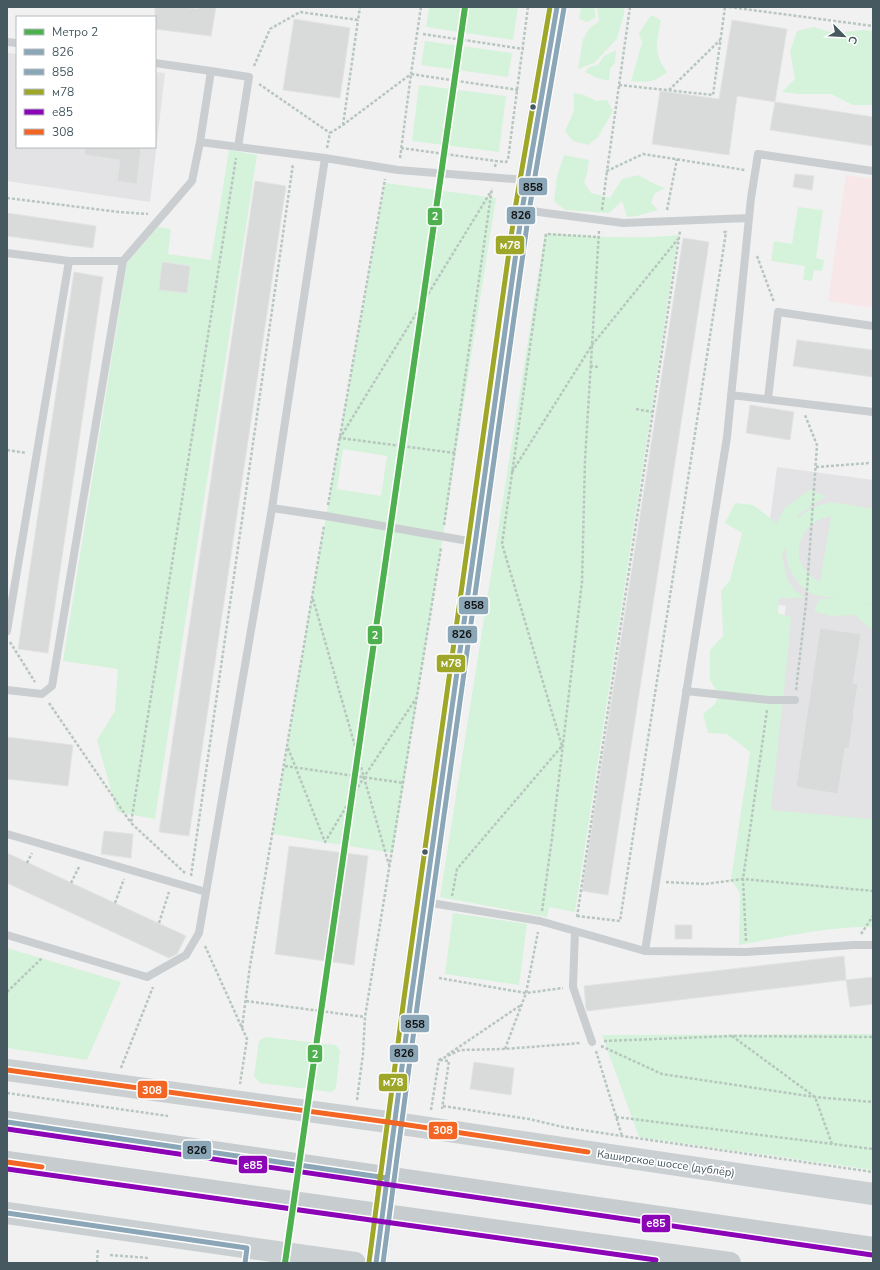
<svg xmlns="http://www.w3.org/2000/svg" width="880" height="1270" font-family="'Nunito Sans',sans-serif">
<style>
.education{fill:#e3e2e4}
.medical{fill:#f8e7e9}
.green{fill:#d4f3da;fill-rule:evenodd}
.building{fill:#d9dada;stroke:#e3e3e4}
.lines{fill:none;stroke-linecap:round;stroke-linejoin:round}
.path{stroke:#b7c6bf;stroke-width:2.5;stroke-dasharray:3 2;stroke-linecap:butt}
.service{stroke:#caced0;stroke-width:8}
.secondary{stroke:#cacfd2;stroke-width:22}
.primary{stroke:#c7ccce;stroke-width:22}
.bus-1-casing{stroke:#fff;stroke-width:8}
.bus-2-casing{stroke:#fff;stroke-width:8}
.bus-3-casing{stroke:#fff;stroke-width:8}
.bus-4-casing{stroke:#fff;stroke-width:8}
.bus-5-casing{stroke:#fff;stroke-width:8}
.bus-1{stroke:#8aa6b7;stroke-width:5}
.bus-2{stroke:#8aa6b7;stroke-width:5}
.bus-3{stroke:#9fa729;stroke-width:5}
.bus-4{stroke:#8b04b6;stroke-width:5}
.bus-5{stroke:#f26522;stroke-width:5}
.metro-1-casing{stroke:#fff;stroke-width:9}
.metro-1{stroke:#4fb04f;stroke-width:6}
.bus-dot{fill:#465860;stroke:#fff;stroke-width:1.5}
.labels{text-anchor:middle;stroke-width:3.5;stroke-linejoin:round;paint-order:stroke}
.street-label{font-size:11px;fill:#465860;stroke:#fff}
.line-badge{stroke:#fff;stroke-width:1.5}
.badge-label{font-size:11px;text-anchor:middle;font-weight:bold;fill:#fff}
.pale-badge-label{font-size:11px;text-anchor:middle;font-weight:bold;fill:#111}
</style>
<rect width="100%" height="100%" fill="#f2f1f1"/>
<path class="education" d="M7,53L17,54V147H155V72L165,73L150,202L7,181Z
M777,467L873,480V883L748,873L786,606L759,602Z"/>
<path class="medical" d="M846,175L873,179V308L828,301Z"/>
<path class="green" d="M429,7H518L513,40L426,27Z
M581,7H594L596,17L587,22L579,19Z
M597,7H624V14L617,39L594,63L578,69L583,39L589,29L599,21Z
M651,15L661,20C657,44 652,51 667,72C654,83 648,82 631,81L642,43L639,33Z
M814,27L833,33L863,30L873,31V105H853L831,94H799L782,92L795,79L790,51L797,31Z
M425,41L512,53L508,77L421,65Z
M616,50L615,63L610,69L609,81L597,78L585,72L589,67L598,65L604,56Z
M419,85L506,96L499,152L412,141Z
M574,93L584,95L597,101L607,100L613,111L598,137L588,145L573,141L565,131L574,111Z
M229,150L257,155L155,819L117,812L97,740L115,711L118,669L63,661L127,263L158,227L171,229L168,254L211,260Z
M564,155L589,160L587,174L584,182L591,193L610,198L622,179L638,175L655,184L665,188L654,194L651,203L658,210L637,216L627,217L622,201L609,213L565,210L554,201L557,176Z
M385,183L496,198L393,853L273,834L312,596ZM343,449L387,456L381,496L337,489Z
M798,207L823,210L816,258L824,260L822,271L814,270L812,281L803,280L805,266L771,261L774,241L792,244Z
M545,233C589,236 633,240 678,235L575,912L549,907L547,917L440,897Z
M809,490L826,496L799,514L797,519C825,495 840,504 873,509V604L866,603L873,606V628H870L855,615L830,616L814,611L820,599L838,598C831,597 823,597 816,595C803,591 792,577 788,564C786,558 786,550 786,546L782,554L787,579L794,590L805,598H779L778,613L791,617C786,682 777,746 771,810L870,819L873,821V927C830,926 782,937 739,945L740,893L731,879L750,752L727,734L708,733L703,714L715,704L719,695L710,680V650L723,636L721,591L730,580L742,533L725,523L735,503L753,505L777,523L785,508ZM831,516L820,582C786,565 795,523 831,516Z
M453,913L527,924L519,985L445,974Z
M7,948L121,982L87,1060L7,1048Z
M873,1034V1170L639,1137L602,1035Z
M265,1037L336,1045L340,1051L336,1088L331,1092L260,1083L254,1076L259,1041Z"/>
<path class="building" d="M155,7H182L198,9V7H216L211,36L155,29Z
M294,19L350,28L340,98L283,90Z
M732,20L787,29L775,102L737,96L729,155L652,144L660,91L719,99Z
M775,102L873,117V146L770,130Z
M85,147H141L137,184L117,181L120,160L84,155Z
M795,174L814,176L812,190L793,187Z
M255,181L286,186L189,836L159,832Z
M7,213L96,226L93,248L7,236Z
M683,238L709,242L608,895L582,891Z
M162,262L190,266L187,293L159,290Z
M74,272L103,277L48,653L18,649Z
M797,340L873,350V377L793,366Z
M750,405L794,412L790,440L746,433Z
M820,628L861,634L853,683L858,684L853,714H854L849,748H845L838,794L796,787Z
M7,737L73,745L68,786L7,779Z
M104,831L133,834L131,858L101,854Z
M289,846L368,856L354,965L275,954Z
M7,853L186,936L177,954L169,958L7,883Z
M675,925H692V939H675Z
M844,956L846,980L587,1011L586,1008L584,986Z
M873,977V1004L850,1007L846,980Z
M474,1062L514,1068L511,1095L470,1089Z"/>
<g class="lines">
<path class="path" d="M630,7L607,171L643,154L745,170
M729,7L873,26
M423,34L524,49
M254,66L270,29L300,12L358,20L360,7
M259,84L330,133
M619,85L713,95L725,7
M669,90L720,40
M343,125L358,20
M327,148L330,133L343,125L411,74L421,7
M401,148L496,161
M400,158L411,74L518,90
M495,167L496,161L506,162L508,159L528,7
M7,198L119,212L148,214
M602,210L607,171
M667,210L677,159
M757,256L774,302
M590,366L599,367
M636,409L652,412
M7,450L26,453
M455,453L340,438L490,193
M816,467L870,463
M512,472L592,345L678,239
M328,505L385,179
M444,525L492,188
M313,599L389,865
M10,642L35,682
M796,690L806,603L817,445L805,415
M49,703L131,823
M288,748L325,842L364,777L417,697
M285,766L404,783
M27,863L32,853
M185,873L131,823L236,158
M191,876L293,164
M666,882L705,884L743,879L767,710
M71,883L79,867
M452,896L457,869L562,746L502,544L546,234L599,237
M115,903L124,879
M542,911L552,838L582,582L585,460L599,231
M577,916L620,921L726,232H723
M577,917L680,231
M159,923L169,892
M861,934L873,916
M746,941L743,879L873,891
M205,946L247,1039L240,1084
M439,978L526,993L563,988
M7,992L42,958
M246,1001L365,1017
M242,1028L250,966L324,526
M732,1036L815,1097L832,1144
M604,1041L732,1036L873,1037
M601,1046L662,1074L815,1097L873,1102
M505,1049L526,993L538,932
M596,1051L622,1136
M447,1055L521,1005
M439,1060L460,1050L505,1049L581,1043
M440,1060L449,1061L442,1109
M121,1068L153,987
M7,1093L168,1116
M357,1100L363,1054L365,1017L441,548
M443,1106L529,1119L563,1127L622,1136L873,1172
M431,1110L439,1060L441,1059
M616,1117L873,1149
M110,1255L148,1258
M97,1263L98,1248"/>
<path class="service" d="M7,42L17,43
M155,63L211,71L200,142L325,158
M211,71L249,77L238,147
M523,210L623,223L749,218
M7,253L69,261H123L192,181L200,142
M731,395L873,412
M768,399L778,312L873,326
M474,542L326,516L272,508L325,158L398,170L526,180
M7,631L69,261
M7,690L42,694L52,686L123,261
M686,691L769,700H795
M7,834L206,892
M425,902L540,921L645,951L727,437L751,198L758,154L873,171
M575,931L573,987L592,1042
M7,935L147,977L186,955L199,933L272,508
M645,951L746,952L854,945H873"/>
<path class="secondary" d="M7,1070L395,1123L873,1194
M7,1213L355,1263
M376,1263L411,999L522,210L557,7"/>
<path class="primary" d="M7,1122L873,1248
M7,1162L730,1263"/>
<g class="bus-1-casing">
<path id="bus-1" d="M7,1122L387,1178
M7,1213L247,1248L245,1263
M376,1263L411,999L522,210L557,7"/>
</g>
<g class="bus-2-casing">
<path id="bus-2" d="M383,1263L418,1000L529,211L564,8"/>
</g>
<g class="bus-3-casing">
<path id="bus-3" d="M369,1262L404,998L515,209L550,7"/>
</g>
<g class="bus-4-casing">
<path id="bus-4" d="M7,1129L872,1255
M7,1169L656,1260"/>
</g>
<g class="bus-5-casing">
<path id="bus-5" d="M7,1070L395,1123L588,1152
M7,1162L42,1167"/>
</g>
<use href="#bus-1" class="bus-1"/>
<use href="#bus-2" class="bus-2"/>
<use href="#bus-3" class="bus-3"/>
<use href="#bus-4" class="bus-4"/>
<use href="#bus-5" class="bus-5"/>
<g class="metro-1-casing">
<path id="metro-1" d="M285,1263L465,7"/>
</g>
<use href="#metro-1" class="metro-1"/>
</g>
<g class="bus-dot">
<circle cx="533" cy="107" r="3.5"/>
<circle cx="425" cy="852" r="3.5"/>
</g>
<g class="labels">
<g class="street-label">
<text transform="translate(666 1163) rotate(8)" y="4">Каширское шоссе (дублёр)</text>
</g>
</g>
<g class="line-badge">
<rect x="518" y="177" width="30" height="19" rx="4" fill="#8aa6b7"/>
<rect x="506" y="206" width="30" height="19" rx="4" fill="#8aa6b7"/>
<rect x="427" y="207" width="16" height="19" rx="4" fill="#4fb04f"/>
<rect x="495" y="235" width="30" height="20" rx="4" fill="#9fa729"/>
<rect x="458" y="596" width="31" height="19" rx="4" fill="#8aa6b7"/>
<rect x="447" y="625" width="31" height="19" rx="4" fill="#8aa6b7"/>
<rect x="367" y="625" width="16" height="20" rx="4" fill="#4fb04f"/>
<rect x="436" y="654" width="30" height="19" rx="4" fill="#9fa729"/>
<rect x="400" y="1014" width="30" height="19" rx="4" fill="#8aa6b7"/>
<rect x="389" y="1044" width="30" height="19" rx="4" fill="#8aa6b7"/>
<rect x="307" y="1044" width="16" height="19" rx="4" fill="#4fb04f"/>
<rect x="378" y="1073" width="30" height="19" rx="4" fill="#9fa729"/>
<rect x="137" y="1080" width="31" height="19" rx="4" fill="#f26522"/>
<rect x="428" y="1121" width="30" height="19" rx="4" fill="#f26522"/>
<rect x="182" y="1140" width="30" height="20" rx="4" fill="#8aa6b7"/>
<rect x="238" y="1155" width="30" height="19" rx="4" fill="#8b04b6"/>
<rect x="641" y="1214" width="30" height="19" rx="4" fill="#8b04b6"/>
</g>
<g class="badge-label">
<text x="435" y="220">2</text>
<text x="510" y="249">м78</text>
<text x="375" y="639">2</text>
<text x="451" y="667">м78</text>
<text x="315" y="1058">2</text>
<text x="393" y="1086">м78</text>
<text x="152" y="1094">308</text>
<text x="443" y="1134">308</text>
<text x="253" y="1169">е85</text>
<text x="656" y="1227">е85</text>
</g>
<g class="pale-badge-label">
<text x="533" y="191">858</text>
<text x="521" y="219">826</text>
<text x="474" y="609">858</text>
<text x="462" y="638">826</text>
<text x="415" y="1028">858</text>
<text x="404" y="1057">826</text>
<text x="197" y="1154">826</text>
</g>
<rect width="880" height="1270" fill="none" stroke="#465860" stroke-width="16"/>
<rect x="16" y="16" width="140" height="132" fill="#ffffff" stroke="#b5bcbf"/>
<rect x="24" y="29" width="20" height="6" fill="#4fb04f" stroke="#b5bcbf"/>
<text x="52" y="36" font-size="12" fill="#465860">Метро 2</text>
<rect x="24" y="49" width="20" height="6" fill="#8aa6b7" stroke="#b5bcbf"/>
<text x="52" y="56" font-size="12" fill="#465860">826</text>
<rect x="24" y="69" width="20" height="6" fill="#8aa6b7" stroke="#b5bcbf"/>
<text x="52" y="76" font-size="12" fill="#465860">858</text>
<rect x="24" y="89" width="20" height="6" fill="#9fa729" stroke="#b5bcbf"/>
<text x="52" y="96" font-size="12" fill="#465860">м78</text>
<rect x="24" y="109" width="20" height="6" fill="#8b04b6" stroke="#b5bcbf"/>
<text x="52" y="116" font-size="12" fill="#465860">е85</text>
<rect x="24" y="129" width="20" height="6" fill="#f26522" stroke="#b5bcbf"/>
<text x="52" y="136" font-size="12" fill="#465860">308</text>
<g transform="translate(844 36) rotate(114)" stroke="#ffffff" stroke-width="3" paint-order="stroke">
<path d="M0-3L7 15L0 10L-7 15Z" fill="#465860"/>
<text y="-6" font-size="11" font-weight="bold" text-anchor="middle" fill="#465860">С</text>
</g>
</svg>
